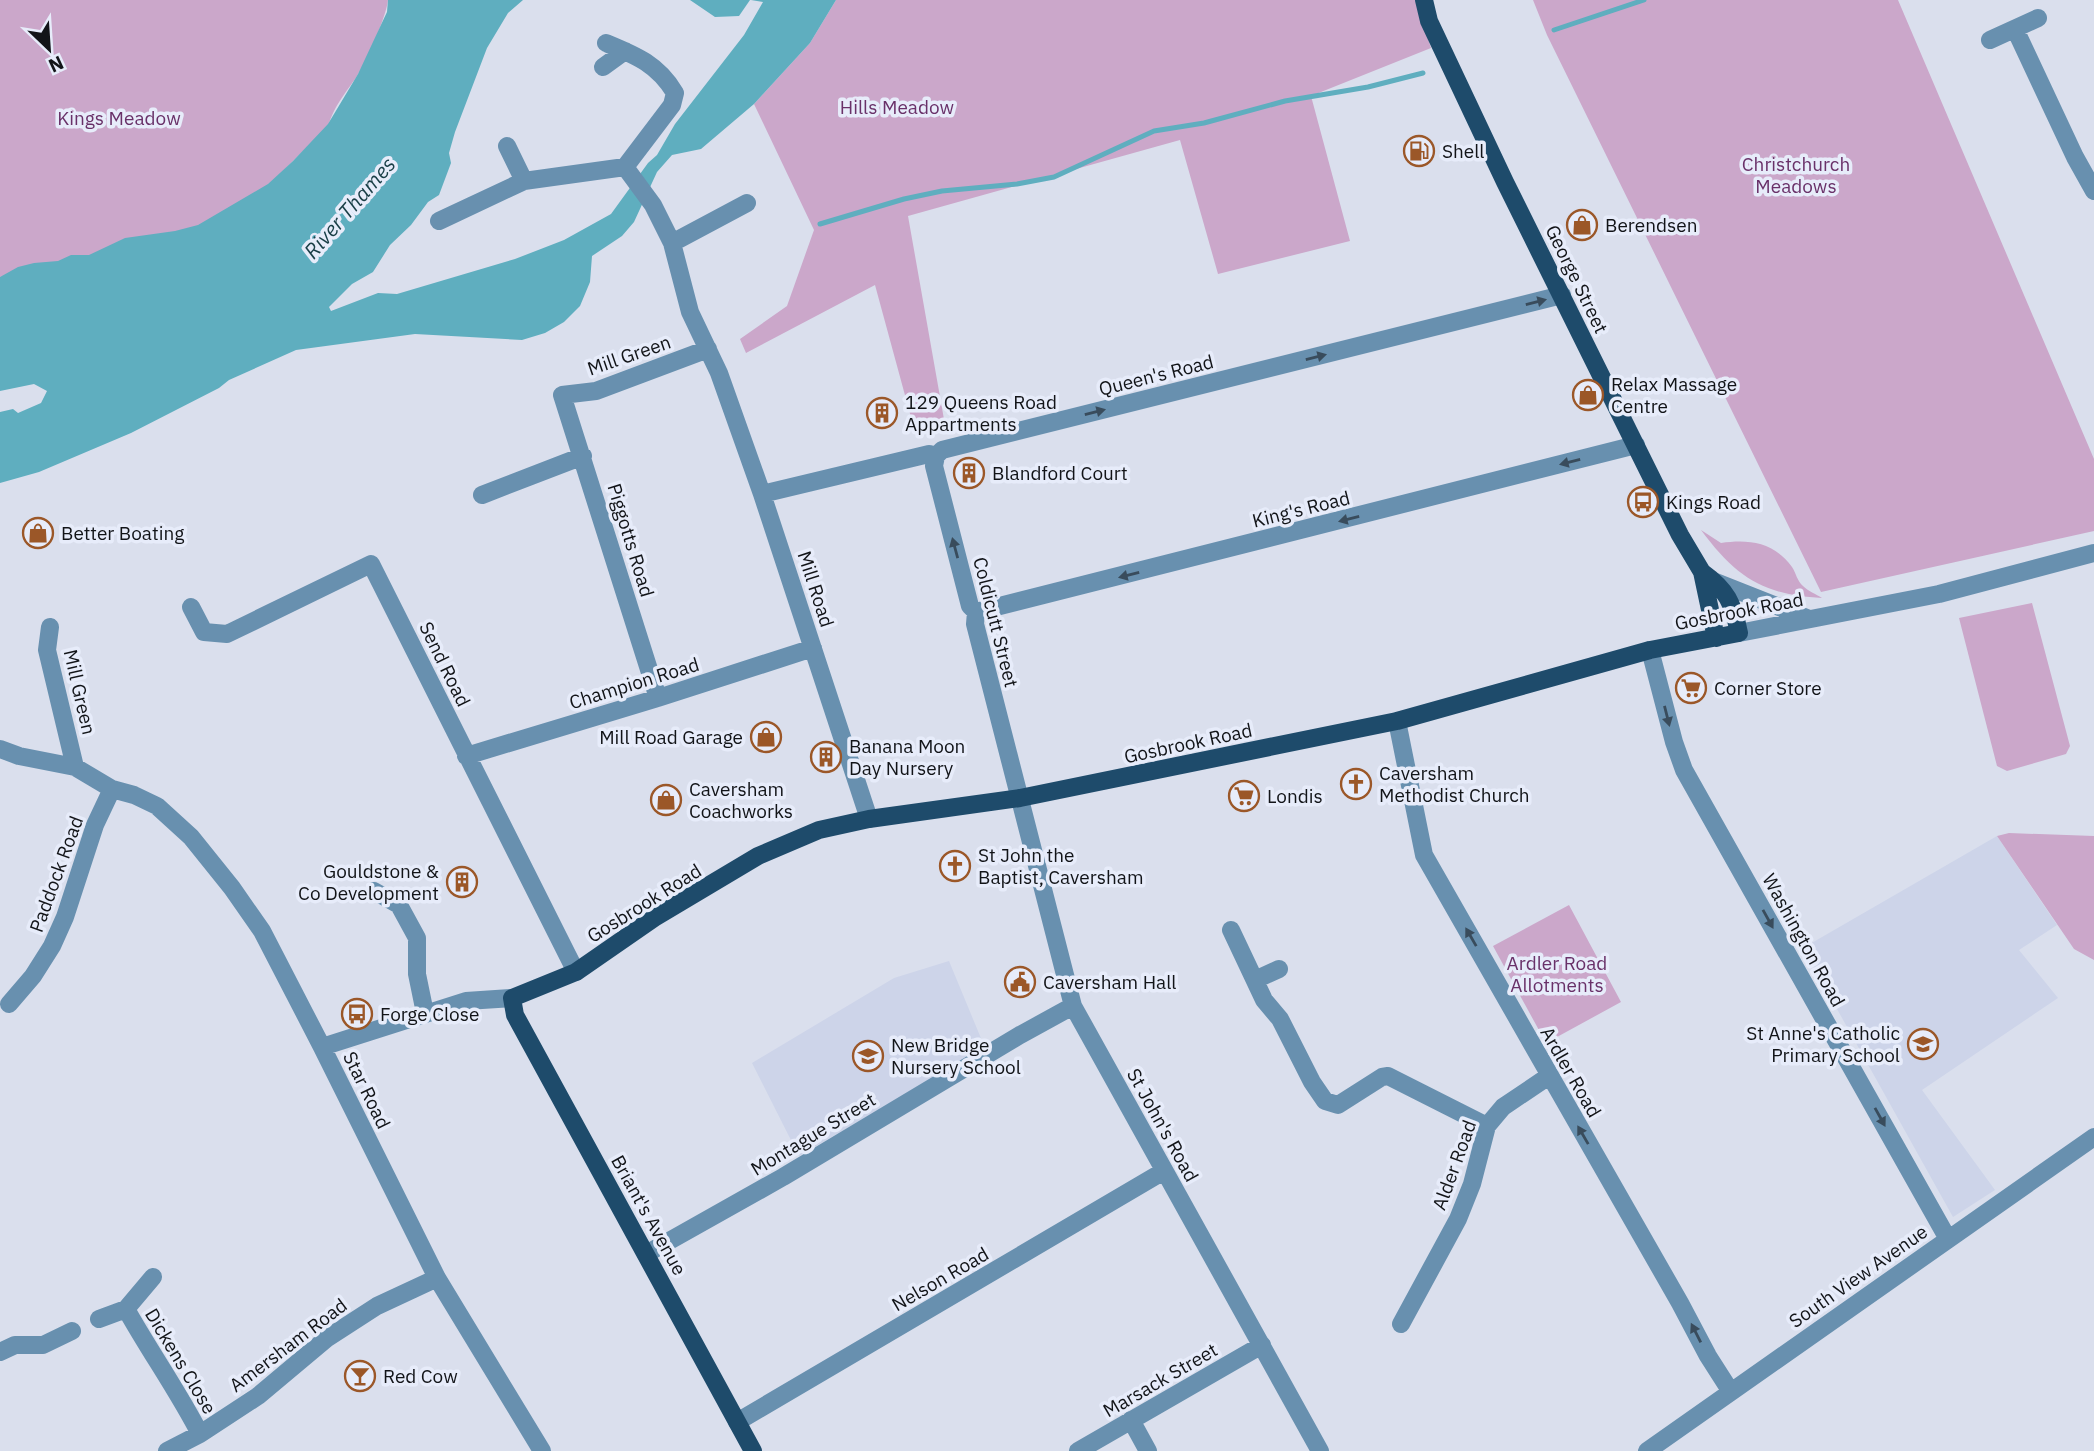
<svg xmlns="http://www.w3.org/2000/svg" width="2094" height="1451" font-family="'IBM Plex Sans',sans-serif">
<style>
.built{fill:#cdd4e9}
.green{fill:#cba7ca}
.water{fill:#5faebf}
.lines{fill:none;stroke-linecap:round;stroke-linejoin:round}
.stream{stroke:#5faebf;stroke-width:5}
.minor{stroke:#6890af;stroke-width:18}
.major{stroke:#1e4b6b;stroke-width:18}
.oneway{fill:#394c5c}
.labels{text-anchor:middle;stroke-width:7;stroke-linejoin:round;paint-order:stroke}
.park-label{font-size:19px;fill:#693169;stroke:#e7ecfa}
.poi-label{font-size:19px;fill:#121418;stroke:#e7ecfa;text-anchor:start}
.street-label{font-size:19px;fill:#121418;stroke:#e7ecfa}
.water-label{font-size:21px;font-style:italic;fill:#193e46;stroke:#e7ecfa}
</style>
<rect width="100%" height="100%" fill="#dadfed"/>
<path class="built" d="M1997,836L2057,925L2019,950L2058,998L1922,1090L1995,1190L1953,1217L1803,948Z
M949,961L985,1048L799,1156L752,1063L894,978Z"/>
<path class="green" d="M0,0H388C386,18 367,59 357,76C345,94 329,112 327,134L314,140L249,205L137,252L0,277Z
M836,0H1415L1431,48L1311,96L1350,241L1218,274L1180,140L908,216L945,425L915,432L875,285L746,353L740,339L787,306L814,230L754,104L810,43Z
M1533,0H1898L2094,459V531L1821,592L1547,35Z
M1701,530L1721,543C1749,539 1774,542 1792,567C1796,573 1797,581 1803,586C1808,591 1816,594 1822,598C1763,595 1736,577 1701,530Z
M2032,603L2070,746L2066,754L2007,771L1997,766L1959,618Z
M2009,833L2094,836V960L2074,949L1997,836Z
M1569,905L1621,1002L1546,1043L1493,946Z"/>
<path class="water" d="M388,0H523L508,13L487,48L455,132L449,153L451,163L439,195L428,202L411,225L390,245L373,272L352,284L329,307L331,311L378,293L397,294L515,259L564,240L611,214L648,163L657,155L675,124L744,35L763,2L751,0H836L810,43L754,104L701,149L672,155L657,172L634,222L622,236L592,256L590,282L580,306L564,322L545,333L522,340L415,334L296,350L229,380L219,388L131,433L39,472L0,483V412L13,409L18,413L41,403L47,391L34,384L0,391V277L18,267L34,263L58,261L71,255H89L125,238L175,231L198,225L268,184L293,161L328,124L358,74L387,12Z
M690,0H750L739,16L715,17Z"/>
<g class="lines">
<path class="stream" d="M1554,30L1644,0
M820,224L904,199L942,191L1017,184L1054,177L1154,131L1204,123L1285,101L1368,87L1423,73"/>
<path class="minor" d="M2015,29L2075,157L2094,191
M1990,40L2038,18
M606,43C635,55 658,64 675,93L672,105L625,167
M603,67L625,51
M507,146L524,181
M439,221L524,181L625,167L653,205L672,243L690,312L719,373L762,494L869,819
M672,243L747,203
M936,456L934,466L970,606L976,612L975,624L1073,1006L1320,1451
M762,494L929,454L936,456L942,450L1562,295
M482,495L583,456
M1716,582L1807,618
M191,607L204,632L227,634L371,564L576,972
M976,612L1636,445
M50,627L47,650L75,767
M1739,633L1939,594L2094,553
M1650,650L1674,742L1684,770L1948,1239
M658,698L562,395L596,391L708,349
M1397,721L1424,855L1680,1303L1708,1356L1731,1392
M0,749L19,756L75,767L112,789L134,795L157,806L191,837L232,888L262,931L322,1047L437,1278L542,1451
M466,756L658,698L813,648
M374,891L399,905L417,938V974L425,1013
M1231,930L1264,1000L1280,1019L1312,1082L1325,1101L1338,1105L1382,1077L1388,1076L1487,1126
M1255,980L1279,969
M9,1004L33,976L52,946L65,917L95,825L112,789
M322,1047L466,1001L512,998
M646,1254L783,1177L1020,1035L1073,1006
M153,1277L126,1309C150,1352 178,1391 200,1434
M99,1319L126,1309
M1401,1324L1458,1219L1472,1184L1487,1126L1503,1107L1549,1076
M0,1352L15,1345H43L72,1331
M1131,1420L1148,1451
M737,1422L1164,1171
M167,1451L200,1434L258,1396L326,1339L377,1306L437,1278
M1078,1451L1262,1345
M1647,1451L2094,1137"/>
<path class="major" d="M1424,0L1429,21L1505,182L1680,535L1702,572L1716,638
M753,1451L515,1015L512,998L576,972L654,918L758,856L819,830L869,819L1020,798L1397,721L1650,650L1739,633C1733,603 1727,590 1702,572"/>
</g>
<defs><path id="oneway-solid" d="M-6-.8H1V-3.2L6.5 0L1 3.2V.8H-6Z" transform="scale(1.75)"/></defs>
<g class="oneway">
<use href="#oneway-solid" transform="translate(1536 302) rotate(-14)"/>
<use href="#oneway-solid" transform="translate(1316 357) rotate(-14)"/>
<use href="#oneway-solid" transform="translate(1095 412) rotate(-14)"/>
<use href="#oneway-solid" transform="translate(1570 462) rotate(166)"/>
<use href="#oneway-solid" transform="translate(1349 519) rotate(166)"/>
<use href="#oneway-solid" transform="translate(955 548) rotate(-105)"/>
<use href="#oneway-solid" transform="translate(1129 575) rotate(166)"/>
<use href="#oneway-solid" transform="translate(1667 716) rotate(76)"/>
<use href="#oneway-solid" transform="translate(1768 919) rotate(61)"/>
<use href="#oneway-solid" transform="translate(1471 937) rotate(-120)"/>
<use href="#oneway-solid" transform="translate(1880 1117) rotate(61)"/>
<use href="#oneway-solid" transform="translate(1583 1135) rotate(-120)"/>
<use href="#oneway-solid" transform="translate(1696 1333) rotate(-117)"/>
</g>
<defs>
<g id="fuel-ring" transform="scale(1.575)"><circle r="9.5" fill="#e7ecfa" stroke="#9b5728" stroke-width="1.5"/><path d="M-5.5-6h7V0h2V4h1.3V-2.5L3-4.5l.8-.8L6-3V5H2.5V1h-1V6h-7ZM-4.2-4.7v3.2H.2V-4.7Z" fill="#9b5728"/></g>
<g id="shop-ring" transform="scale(1.575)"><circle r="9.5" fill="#e7ecfa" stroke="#9b5728" stroke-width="1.5"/><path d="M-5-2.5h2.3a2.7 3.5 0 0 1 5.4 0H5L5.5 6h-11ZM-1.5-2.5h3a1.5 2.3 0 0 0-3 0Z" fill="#9b5728"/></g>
<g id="building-ring" transform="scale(1.575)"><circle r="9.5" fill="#e7ecfa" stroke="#9b5728" stroke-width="1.5"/><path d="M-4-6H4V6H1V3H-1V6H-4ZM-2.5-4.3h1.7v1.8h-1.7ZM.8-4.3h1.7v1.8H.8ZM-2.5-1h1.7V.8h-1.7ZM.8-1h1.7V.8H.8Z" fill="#9b5728"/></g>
<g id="bus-ring" transform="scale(1.575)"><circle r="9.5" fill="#e7ecfa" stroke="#9b5728" stroke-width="1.5"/><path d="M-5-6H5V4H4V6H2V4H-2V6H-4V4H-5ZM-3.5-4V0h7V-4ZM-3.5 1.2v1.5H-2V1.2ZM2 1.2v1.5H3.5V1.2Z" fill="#9b5728"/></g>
<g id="supermarket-ring" transform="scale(1.575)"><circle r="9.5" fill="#e7ecfa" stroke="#9b5728" stroke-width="1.5"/><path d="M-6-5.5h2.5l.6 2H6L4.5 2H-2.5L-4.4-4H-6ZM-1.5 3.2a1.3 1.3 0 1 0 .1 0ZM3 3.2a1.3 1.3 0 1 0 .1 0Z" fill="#9b5728"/></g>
<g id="church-ring" transform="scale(1.575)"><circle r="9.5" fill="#e7ecfa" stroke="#9b5728" stroke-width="1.5"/><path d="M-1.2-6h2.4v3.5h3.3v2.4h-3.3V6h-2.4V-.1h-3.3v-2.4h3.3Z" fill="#9b5728"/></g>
<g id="civic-ring" transform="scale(1.575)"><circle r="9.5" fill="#e7ecfa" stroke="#9b5728" stroke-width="1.5"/><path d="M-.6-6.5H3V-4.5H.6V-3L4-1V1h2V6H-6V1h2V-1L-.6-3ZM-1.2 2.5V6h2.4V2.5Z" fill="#9b5728"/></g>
<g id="school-ring" transform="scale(1.575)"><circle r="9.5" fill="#e7ecfa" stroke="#9b5728" stroke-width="1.5"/><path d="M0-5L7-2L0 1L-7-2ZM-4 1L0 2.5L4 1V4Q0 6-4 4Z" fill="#9b5728"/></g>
<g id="bar-ring" transform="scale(1.575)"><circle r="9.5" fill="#e7ecfa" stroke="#9b5728" stroke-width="1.5"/><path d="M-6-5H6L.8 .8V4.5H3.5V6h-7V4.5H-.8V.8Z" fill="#9b5728"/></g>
</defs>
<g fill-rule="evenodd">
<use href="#fuel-ring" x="1419" y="151"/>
<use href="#shop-ring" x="1582" y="225"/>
<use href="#shop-ring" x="1588" y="395"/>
<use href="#building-ring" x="882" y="413"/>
<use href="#building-ring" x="969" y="473"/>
<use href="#bus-ring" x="1643" y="502"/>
<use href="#shop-ring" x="38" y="533"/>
<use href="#supermarket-ring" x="1691" y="688"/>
<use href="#shop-ring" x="766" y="737"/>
<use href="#building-ring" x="826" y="757"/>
<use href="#church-ring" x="1356" y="784"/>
<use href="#supermarket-ring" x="1244" y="796"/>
<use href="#shop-ring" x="666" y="800"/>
<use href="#church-ring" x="955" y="866"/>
<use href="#building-ring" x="462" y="882"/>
<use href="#civic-ring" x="1020" y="982"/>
<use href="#bus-ring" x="357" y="1014"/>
<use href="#school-ring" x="1923" y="1044"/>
<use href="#school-ring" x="868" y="1056"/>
<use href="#bar-ring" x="360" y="1376"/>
</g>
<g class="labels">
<g class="park-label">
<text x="897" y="114">Hills Meadow</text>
<text x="119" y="125">Kings Meadow</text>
<text x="1796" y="171">Christchurch<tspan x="1796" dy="22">Meadows</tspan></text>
<text x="1557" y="970">Ardler Road<tspan x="1557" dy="22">Allotments</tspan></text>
</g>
<g class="poi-label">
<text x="1442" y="158">Shell</text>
<text x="1605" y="232">Berendsen</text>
<text x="1611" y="391">Relax Massage<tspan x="1611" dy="22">Centre</tspan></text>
<text x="905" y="409">129 Queens Road<tspan x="905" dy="22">Appartments</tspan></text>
<text x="992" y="480">Blandford Court</text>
<text x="1666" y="509">Kings Road</text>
<text x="61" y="540">Better Boating</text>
<text x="1714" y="695">Corner Store</text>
<text x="743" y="744" text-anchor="end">Mill Road Garage</text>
<text x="849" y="753">Banana Moon<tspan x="849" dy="22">Day Nursery</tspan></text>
<text x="1379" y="780">Caversham<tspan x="1379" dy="22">Methodist Church</tspan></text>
<text x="689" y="796">Caversham<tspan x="689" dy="22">Coachworks</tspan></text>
<text x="1267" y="803">Londis</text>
<text x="978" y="862">St John the<tspan x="978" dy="22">Baptist, Caversham</tspan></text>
<text x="439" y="878" text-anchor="end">Gouldstone &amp;<tspan x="439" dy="22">Co Development</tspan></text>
<text x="1043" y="989">Caversham Hall</text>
<text x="380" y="1021">Forge Close</text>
<text x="1900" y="1040" text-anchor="end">St Anne's Catholic<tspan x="1900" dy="22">Primary School</tspan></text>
<text x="891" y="1052">New Bridge<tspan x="891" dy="22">Nursery School</tspan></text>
<text x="383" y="1383">Red Cow</text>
</g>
<g class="street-label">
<text transform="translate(1577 279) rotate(64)" y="7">George Street</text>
<text transform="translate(629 355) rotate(-19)" y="7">Mill Green</text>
<text transform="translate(1156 375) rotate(-14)" y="7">Queen's Road</text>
<text transform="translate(1301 509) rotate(-14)" y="7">King's Road</text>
<text transform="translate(631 540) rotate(73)" y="7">Piggotts Road</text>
<text transform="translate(816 589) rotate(72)" y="7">Mill Road</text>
<text transform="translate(1739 611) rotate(-11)" y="7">Gosbrook Road</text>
<text transform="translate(996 622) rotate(76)" y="7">Coldicutt Street</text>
<text transform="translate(445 664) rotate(64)" y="7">Send Road</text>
<text transform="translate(634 683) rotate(-17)" y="7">Champion Road</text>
<text transform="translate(80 692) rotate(77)" y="7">Mill Green</text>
<text transform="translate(1188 743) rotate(-12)" y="7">Gosbrook Road</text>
<text transform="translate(56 874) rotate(-70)" y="7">Paddock Road</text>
<text transform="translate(644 903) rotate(-32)" y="7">Gosbrook Road</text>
<text transform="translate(1804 940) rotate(61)" y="7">Washington Road</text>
<text transform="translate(1571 1072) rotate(60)" y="7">Ardler Road</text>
<text transform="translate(367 1090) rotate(64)" y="7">Star Road</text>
<text transform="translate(1163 1125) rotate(61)" y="7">St John's Road</text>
<text transform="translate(813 1134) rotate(-31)" y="7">Montague Street</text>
<text transform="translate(1454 1165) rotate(-70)" y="7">Alder Road</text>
<text transform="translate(649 1215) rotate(61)" y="7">Briant's Avenue</text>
<text transform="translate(1858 1276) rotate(-35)" y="7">South View Avenue</text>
<text transform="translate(940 1279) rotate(-30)" y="7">Nelson Road</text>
<text transform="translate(288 1345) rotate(-37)" y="7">Amersham Road</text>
<text transform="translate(181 1361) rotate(59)" y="7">Dickens Close</text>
<text transform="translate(1160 1380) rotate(-30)" y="7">Marsack Street</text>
</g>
<g class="water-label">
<text transform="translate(350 208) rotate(-49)" y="7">River Thames</text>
</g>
</g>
<g transform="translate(49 49) rotate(155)" stroke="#e7ecfa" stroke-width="5" paint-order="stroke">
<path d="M0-5L12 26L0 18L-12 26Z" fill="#121418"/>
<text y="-10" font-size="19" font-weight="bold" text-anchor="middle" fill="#121418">N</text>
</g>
</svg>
